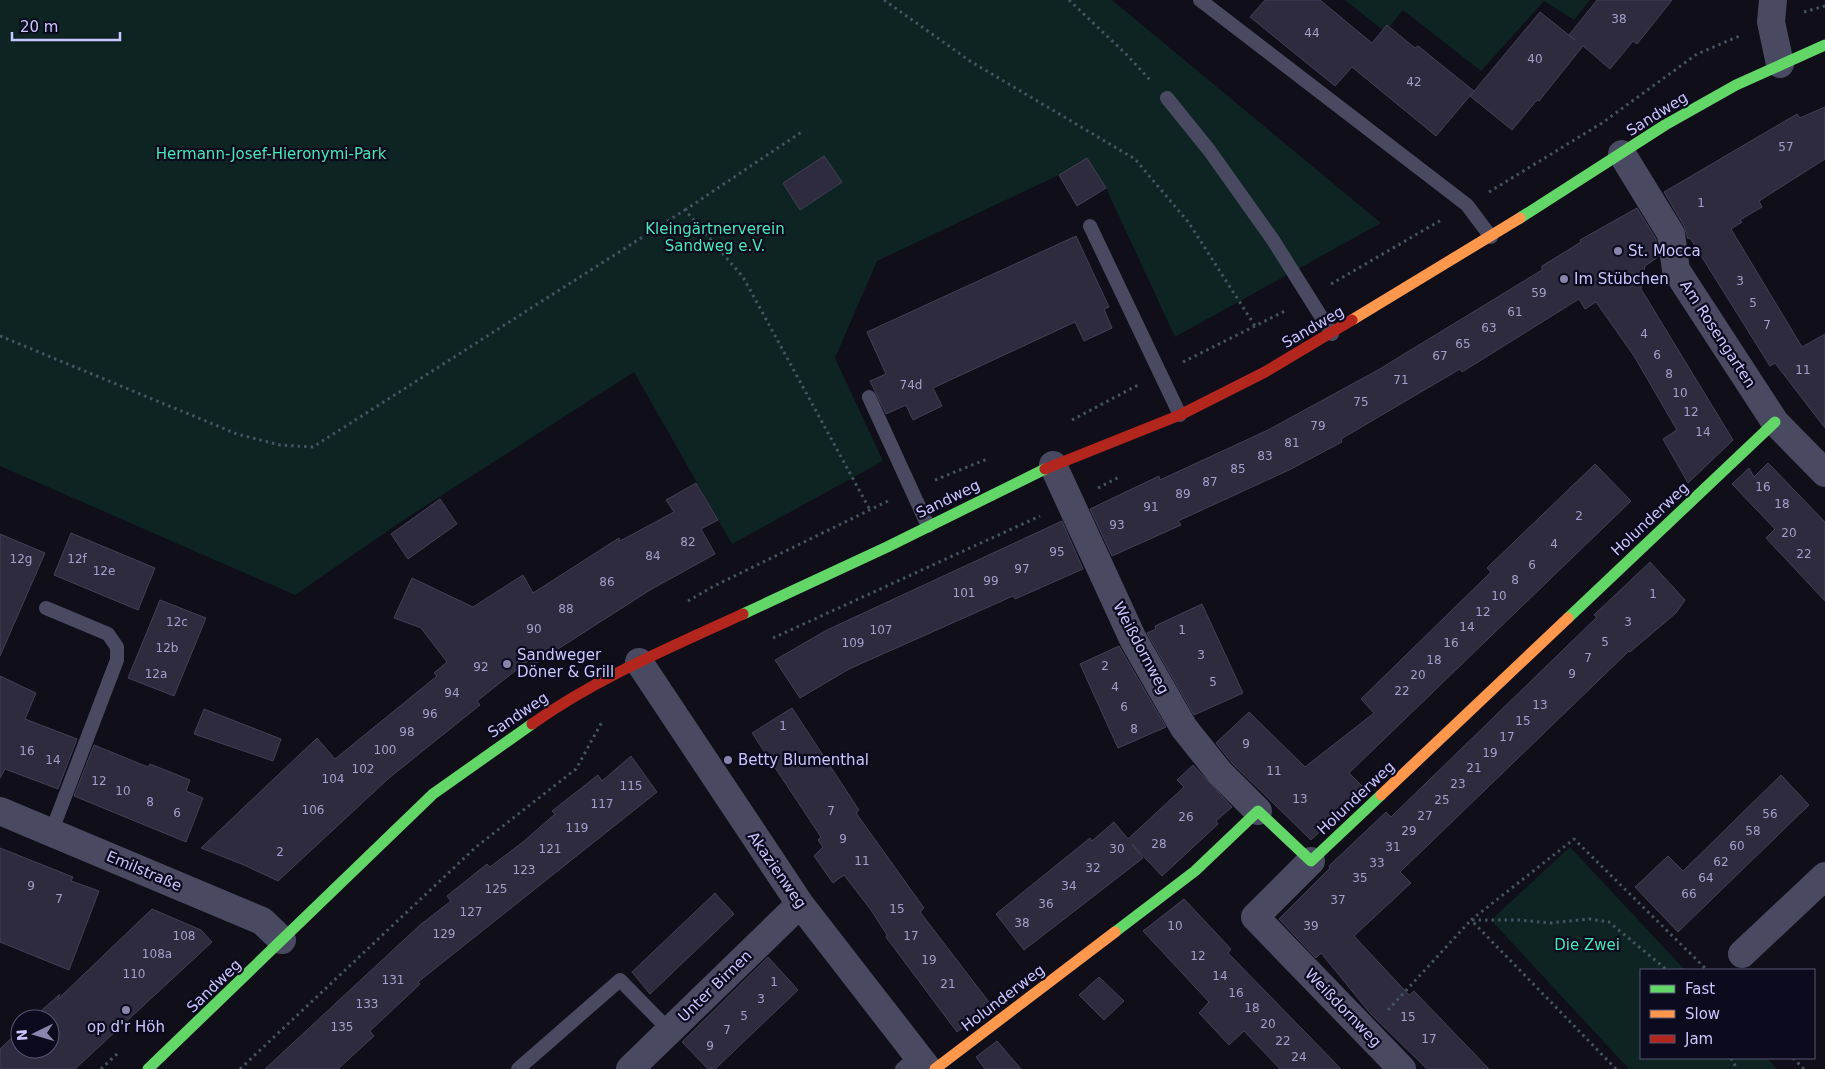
<svg xmlns="http://www.w3.org/2000/svg" width="1825" height="1069" font-family="'DejaVu Sans',sans-serif">
<style>
.green{fill:#0d2423}
.building{fill:#2d2b3d;stroke:#434058}
.lines{fill:none;stroke-linecap:round;stroke-linejoin:round}
.path{stroke:#435562;stroke-width:3;stroke-dasharray:2.5 4;stroke-linecap:butt}
.lane{stroke:#494962;stroke-width:14}
.street{stroke:#494962;stroke-width:28}
.fast{stroke:#63d668;stroke-width:11}
.slow{stroke:#ff974d;stroke-width:11}
.jam{stroke:#b3261e;stroke-width:11}
.poi-dot{fill:#8986ae;stroke:#0c0a1d;stroke-width:2}
.labels{text-anchor:middle;stroke-width:4.5;stroke-linejoin:round;paint-order:stroke}
.number-label{font-size:12px;fill:#a39fce}
.street-label{font-size:15px;fill:#cac6ff;stroke:#0c0a1d}
.park-label{font-size:15px;fill:#4ae7b8;stroke:#0c0a1d}
.poi-label{font-size:15px;fill:#cac6ff;stroke:#0c0a1d;text-anchor:start}
</style>
<rect width="100%" height="100%" fill="#100e19"/>
<path class="green" d="M0,0H1112L1381,223L1175,337L1106,188L1087,158L1059,175L877,261L835,358L883,461L732,544L634,372L408,517L295,595L0,466Z
M1345,0H1590L1574,20L1544,1L1481,71L1403,10L1385,32Z
M1570,847L1685,970H1641V1058H1767L1777,1069H1629L1491,920Z"/>
<path class="building" d="M1265,0H1320L1372,43L1387,25L1415,48L1418,46L1474,91L1436,136L1352,67L1335,86L1250,17Z
M1597,0H1672L1637,44L1633,41L1610,69L1583,46L1539,101L1537,100L1512,130L1470,96L1540,12L1575,40L1569,35Z
M1825,107V159L1759,201L1762,207L1740,220L1742,222L1731,229L1802,347L1825,334V428L1775,363L1770,366L1690,238L1688,239L1684,226L1664,192L1797,114L1800,118Z
M824,156L842,182L800,210L783,183Z
M1087,158L1106,188L1077,206L1059,175Z
M1637,208L1656,239L1658,257L1645,266L1641,289L1733,440L1688,483L1663,439L1677,430L1634,356L1596,302L1585,309L1579,299L1462,372L1460,369L1341,439L1342,442L1289,470L1178,521L1181,525L1112,556L1090,509L1159,476L1160,480L1268,430L1378,370L1542,270V266L1581,242L1580,240Z
M1076,236L1109,307L1104,309L1112,328L1084,341L1075,322L933,388L942,406L913,420L906,405L886,414L870,381L886,374L867,332Z
M1768,463L1825,522V601L1766,538L1775,529L1732,484L1749,468L1754,477Z
M1595,464L1631,501L1349,773L1365,789L1311,840L1232,763L1216,743L1249,712L1305,767L1374,713L1361,699L1491,572L1487,568Z
M696,483L718,520L701,529L715,554L650,590L533,665L529,660L477,701L480,705L389,778L278,881L244,865L201,848L317,738L335,759L437,676L434,673L447,662L421,628L394,618L412,578L473,607L523,575L533,593L619,538L620,541L674,512L666,500Z
M440,499L457,524L408,559L391,534Z
M1062,521L1083,569L1015,599L1013,596L849,669L800,698L775,660L827,630Z
M71,533L155,568L138,610L54,575Z
M0,534L45,553L0,656Z
M1650,562L1685,600L1676,613L1630,652L1629,651L1400,872L1411,883L1354,936L1409,995L1414,991L1489,1069H1427L1370,1013L1321,953L1316,958L1279,919L1330,868L1329,866L1386,812L1391,817L1597,617L1594,615Z
M160,600L206,618L174,696L128,678Z
M1202,604L1243,693L1194,715L1147,633L1156,629L1155,626Z
M1119,646L1166,727L1118,748L1080,664Z
M0,676L36,693L25,719L77,739L58,789L5,769L0,778Z
M792,708L859,810L856,813L924,908L920,912L992,1006L957,1032L886,937L887,935L871,910L844,875L833,883L814,856L823,847L818,840L821,837L752,733Z
M204,709L281,739L273,761L194,734Z
M94,745L148,767L150,764L190,780L186,791L203,798L186,842L74,796Z
M631,756L657,792L418,982L420,984L370,1031L374,1036L338,1069H265L420,925L451,901L447,896L487,864L490,867L523,842L555,814L552,811L598,775L602,781Z
M1193,765L1232,807L1216,821L1218,824L1162,876L1132,844L1143,858L1024,950L996,914L1090,838L1092,841L1114,822L1128,839L1184,787L1177,780Z
M1781,775L1809,805L1678,932L1635,887L1668,856L1683,871Z
M0,848L73,877L71,881L99,891L69,970L0,942Z
M715,893L734,914L650,994L632,972Z
M1184,899L1231,949L1228,953L1341,1069H1280L1244,1031L1229,1045L1199,1013L1209,1002L1143,931Z
M152,909L201,930L212,942L75,1069H0V1049L20,1030V1049H50V1019H32L60,994L57,1000Z
M768,957L798,990L715,1069H708L682,1042Z
M1099,977L1124,1001L1104,1020L1079,995Z
M997,1041L1021,1069H985L976,1057Z"/>
<g class="lines">
<path class="path" d="M884,0L970,61L1135,159L1189,223L1255,326
M1069,0L1126,54L1150,80
M1804,12L1825,6
M1489,192L1602,123L1697,54L1742,35
M685,210L803,131
M1331,284L1443,219
M0,336L237,434L280,445L313,447L685,210L743,277L870,510
M1183,362L1287,310
M1072,420L1138,385
M935,480L987,459
M1098,488L1121,476
M688,601L714,586L888,501
M773,638L1040,516
M1388,1010L1471,920H1519L1550,923L1589,919L1609,922L1667,970
M1731,1058L1737,1069
M1793,1058L1804,1069
M101,1069L118,1053
M240,1069L476,847L576,769L603,720
M1616,1069L1471,920L1574,839L1707,970"/>
<path class="lane" d="M1200,0L1467,205L1491,237
M1167,98L1209,150L1273,240L1332,334
M1090,226L1180,415
M869,397L928,526
M46,608L108,634L117,647V660L51,833
M518,1069L620,980L670,1031
M902,1069L918,1055"/>
<path class="street" d="M1773,0L1771,22L1780,64
M1622,154L1671,234L1676,270L1775,422L1825,473
M1053,465L1133,639L1184,728L1220,773L1258,811
M639,662L800,904L928,1069
M0,811L262,921L282,940
M1311,861L1255,917L1402,1069
M1742,954L1825,876
M630,1069L800,904"/>
<path class="fast" d="M1520,218L1665,125L1736,85L1825,45
M743,614L887,547L1045,469
M1568,618L1775,422
M1115,932L1195,871L1258,811L1311,861L1381,795
M148,1069L433,794L532,724"/>
<path class="slow" d="M1352,320L1520,218
M1381,795L1568,618
M935,1069L1115,932"/>
<path class="jam" d="M1045,469L1180,415L1265,372L1352,320
M532,724C597,678 671,647 743,614"/>
</g>
<g class="poi-dot">
<circle cx="1618" cy="251" r="5"/>
<circle cx="1564" cy="279" r="5"/>
<circle cx="507" cy="664" r="5"/>
<circle cx="728" cy="760" r="5"/>
<circle cx="126" cy="1010" r="5"/>
</g>
<g class="labels">
<g class="number-label">
<text x="1619" y="23">38</text>
<text x="1312" y="37">44</text>
<text x="1535" y="63">40</text>
<text x="1414" y="86">42</text>
<text x="1786" y="151">57</text>
<text x="1701" y="207">1</text>
<text x="1740" y="285">3</text>
<text x="1539" y="297">59</text>
<text x="1753" y="307">5</text>
<text x="1515" y="316">61</text>
<text x="1767" y="329">7</text>
<text x="1489" y="332">63</text>
<text x="1644" y="338">4</text>
<text x="1463" y="348">65</text>
<text x="1657" y="359">6</text>
<text x="1440" y="360">67</text>
<text x="1803" y="374">11</text>
<text x="1669" y="378">8</text>
<text x="1401" y="384">71</text>
<text x="911" y="389">74d</text>
<text x="1680" y="397">10</text>
<text x="1361" y="406">75</text>
<text x="1691" y="416">12</text>
<text x="1318" y="430">79</text>
<text x="1703" y="436">14</text>
<text x="1292" y="447">81</text>
<text x="1265" y="460">83</text>
<text x="1238" y="473">85</text>
<text x="1210" y="486">87</text>
<text x="1763" y="491">16</text>
<text x="1183" y="498">89</text>
<text x="1782" y="508">18</text>
<text x="1151" y="511">91</text>
<text x="1579" y="520">2</text>
<text x="1117" y="529">93</text>
<text x="1789" y="537">20</text>
<text x="688" y="546">82</text>
<text x="1554" y="548">4</text>
<text x="1057" y="556">95</text>
<text x="1804" y="558">22</text>
<text x="653" y="560">84</text>
<text x="21" y="563">12g</text>
<text x="77" y="563">12f</text>
<text x="1532" y="569">6</text>
<text x="1022" y="573">97</text>
<text x="104" y="575">12e</text>
<text x="1515" y="584">8</text>
<text x="991" y="585">99</text>
<text x="607" y="586">86</text>
<text x="964" y="597">101</text>
<text x="1653" y="598">1</text>
<text x="1499" y="600">10</text>
<text x="566" y="613">88</text>
<text x="1483" y="616">12</text>
<text x="177" y="626">12c</text>
<text x="1628" y="626">3</text>
<text x="1467" y="631">14</text>
<text x="534" y="633">90</text>
<text x="881" y="634">107</text>
<text x="1182" y="634">1</text>
<text x="1605" y="646">5</text>
<text x="853" y="647">109</text>
<text x="1451" y="647">16</text>
<text x="167" y="652">12b</text>
<text x="1201" y="659">3</text>
<text x="1588" y="662">7</text>
<text x="1434" y="664">18</text>
<text x="1105" y="670">2</text>
<text x="481" y="671">92</text>
<text x="156" y="678">12a</text>
<text x="1572" y="678">9</text>
<text x="1418" y="679">20</text>
<text x="1213" y="686">5</text>
<text x="1115" y="691">4</text>
<text x="1402" y="695">22</text>
<text x="452" y="697">94</text>
<text x="1540" y="709">13</text>
<text x="1124" y="711">6</text>
<text x="430" y="718">96</text>
<text x="1523" y="725">15</text>
<text x="783" y="730">1</text>
<text x="1134" y="733">8</text>
<text x="407" y="736">98</text>
<text x="1507" y="741">17</text>
<text x="1246" y="748">9</text>
<text x="385" y="754">100</text>
<text x="27" y="755">16</text>
<text x="1490" y="757">19</text>
<text x="53" y="764">14</text>
<text x="1474" y="772">21</text>
<text x="363" y="773">102</text>
<text x="1274" y="775">11</text>
<text x="333" y="783">104</text>
<text x="99" y="785">12</text>
<text x="1458" y="788">23</text>
<text x="631" y="790">115</text>
<text x="123" y="795">10</text>
<text x="1300" y="803">13</text>
<text x="1442" y="804">25</text>
<text x="150" y="806">8</text>
<text x="602" y="808">117</text>
<text x="313" y="814">106</text>
<text x="831" y="815">7</text>
<text x="177" y="817">6</text>
<text x="1770" y="818">56</text>
<text x="1425" y="820">27</text>
<text x="1186" y="821">26</text>
<text x="577" y="832">119</text>
<text x="1409" y="835">29</text>
<text x="1753" y="835">58</text>
<text x="843" y="843">9</text>
<text x="1159" y="848">28</text>
<text x="1737" y="850">60</text>
<text x="1393" y="851">31</text>
<text x="550" y="853">121</text>
<text x="1117" y="853">30</text>
<text x="280" y="856">2</text>
<text x="862" y="865">11</text>
<text x="1721" y="866">62</text>
<text x="1377" y="867">33</text>
<text x="1093" y="872">32</text>
<text x="524" y="874">123</text>
<text x="1360" y="882">35</text>
<text x="1706" y="882">64</text>
<text x="31" y="890">9</text>
<text x="1069" y="890">34</text>
<text x="496" y="893">125</text>
<text x="1689" y="898">66</text>
<text x="59" y="903">7</text>
<text x="1338" y="904">37</text>
<text x="1046" y="908">36</text>
<text x="897" y="913">15</text>
<text x="471" y="916">127</text>
<text x="1022" y="927">38</text>
<text x="1175" y="930">10</text>
<text x="1311" y="930">39</text>
<text x="444" y="938">129</text>
<text x="184" y="940">108</text>
<text x="911" y="940">17</text>
<text x="157" y="958">108a</text>
<text x="1198" y="960">12</text>
<text x="929" y="964">19</text>
<text x="134" y="978">110</text>
<text x="1220" y="980">14</text>
<text x="393" y="984">131</text>
<text x="774" y="986">1</text>
<text x="948" y="988">21</text>
<text x="1236" y="997">16</text>
<text x="761" y="1003">3</text>
<text x="367" y="1008">133</text>
<text x="1252" y="1012">18</text>
<text x="744" y="1020">5</text>
<text x="1408" y="1021">15</text>
<text x="1268" y="1028">20</text>
<text x="342" y="1031">135</text>
<text x="727" y="1034">7</text>
<text x="1429" y="1043">17</text>
<text x="1283" y="1045">22</text>
<text x="710" y="1050">9</text>
<text x="1299" y="1061">24</text>
</g>
<g class="street-label">
<text transform="translate(1657 114) rotate(-32)" y="5">Sandweg</text>
<text transform="translate(1313 327) rotate(-30)" y="5">Sandweg</text>
<text transform="translate(1718 334) rotate(57)" y="5">Am Rosengarten</text>
<text transform="translate(948 499) rotate(-26)" y="5">Sandweg</text>
<text transform="translate(1650 519) rotate(-43)" y="5">Holunderweg</text>
<text transform="translate(1141 648) rotate(62)" y="5">Weißdornweg</text>
<text transform="translate(518 715) rotate(-34)" y="5">Sandweg</text>
<text transform="translate(1356 798) rotate(-43)" y="5">Holunderweg</text>
<text transform="translate(777 870) rotate(55)" y="5">Akazienweg</text>
<text transform="translate(144 871) rotate(23)" y="5">Emilstraße</text>
<text transform="translate(214 986) rotate(-44)" y="5">Sandweg</text>
<text transform="translate(715 986) rotate(-44)" y="5">Unter Birnen</text>
<text transform="translate(1003 998) rotate(-37)" y="5">Holunderweg</text>
<text transform="translate(1343 1008) rotate(46)" y="5">Weißdornweg</text>
</g>
<g class="park-label">
<text x="271" y="159">Hermann-Josef-Hieronymi-Park</text>
<text x="715" y="234">Kleingärtnerverein<tspan x="715" dy="17">Sandweg e.V.</tspan></text>
<text x="1587" y="950">Die Zwei</text>
</g>
<g class="poi-label">
<text x="1628" y="256">St. Mocca</text>
<text x="1574" y="284">Im Stübchen</text>
<text x="517" y="660">Sandweger<tspan x="517" dy="17">Döner &amp; Grill</tspan></text>
<text x="738" y="765">Betty Blumenthal</text>
<text x="126" y="1032" text-anchor="middle">op d'r Höh</text>
</g>
</g>
<rect x="1640" y="969" width="175" height="90" fill="#0c0a1d" stroke="#585577"/>
<rect x="1650" y="985" width="25" height="8" fill="#63d668" stroke="#585577"/>
<text x="1685" y="994" font-size="15" fill="#cac6ff">Fast</text>
<rect x="1650" y="1010" width="25" height="8" fill="#ff974d" stroke="#585577"/>
<text x="1685" y="1019" font-size="15" fill="#cac6ff">Slow</text>
<rect x="1650" y="1035" width="25" height="8" fill="#b3261e" stroke="#585577"/>
<text x="1685" y="1044" font-size="15" fill="#cac6ff">Jam</text>
<g transform="translate(35 1034) rotate(265)"><circle r="24" fill="#0c0a1d" stroke="#585577"/>
<path d="M0-4L9 19L0 12L-9 19Z" fill="#8986ae"/>
<text y="-8" font-size="14" font-weight="bold" text-anchor="middle" fill="#cac6ff">N</text>
</g>
<path d="M12 32v8h108v-8" fill="none" stroke="#cac6ff" stroke-width="2.5"/>
<text x="20" y="32" font-size="15" fill="#cac6ff" stroke="#0c0a1d" stroke-width="4" paint-order="stroke">20 m</text>
</svg>
